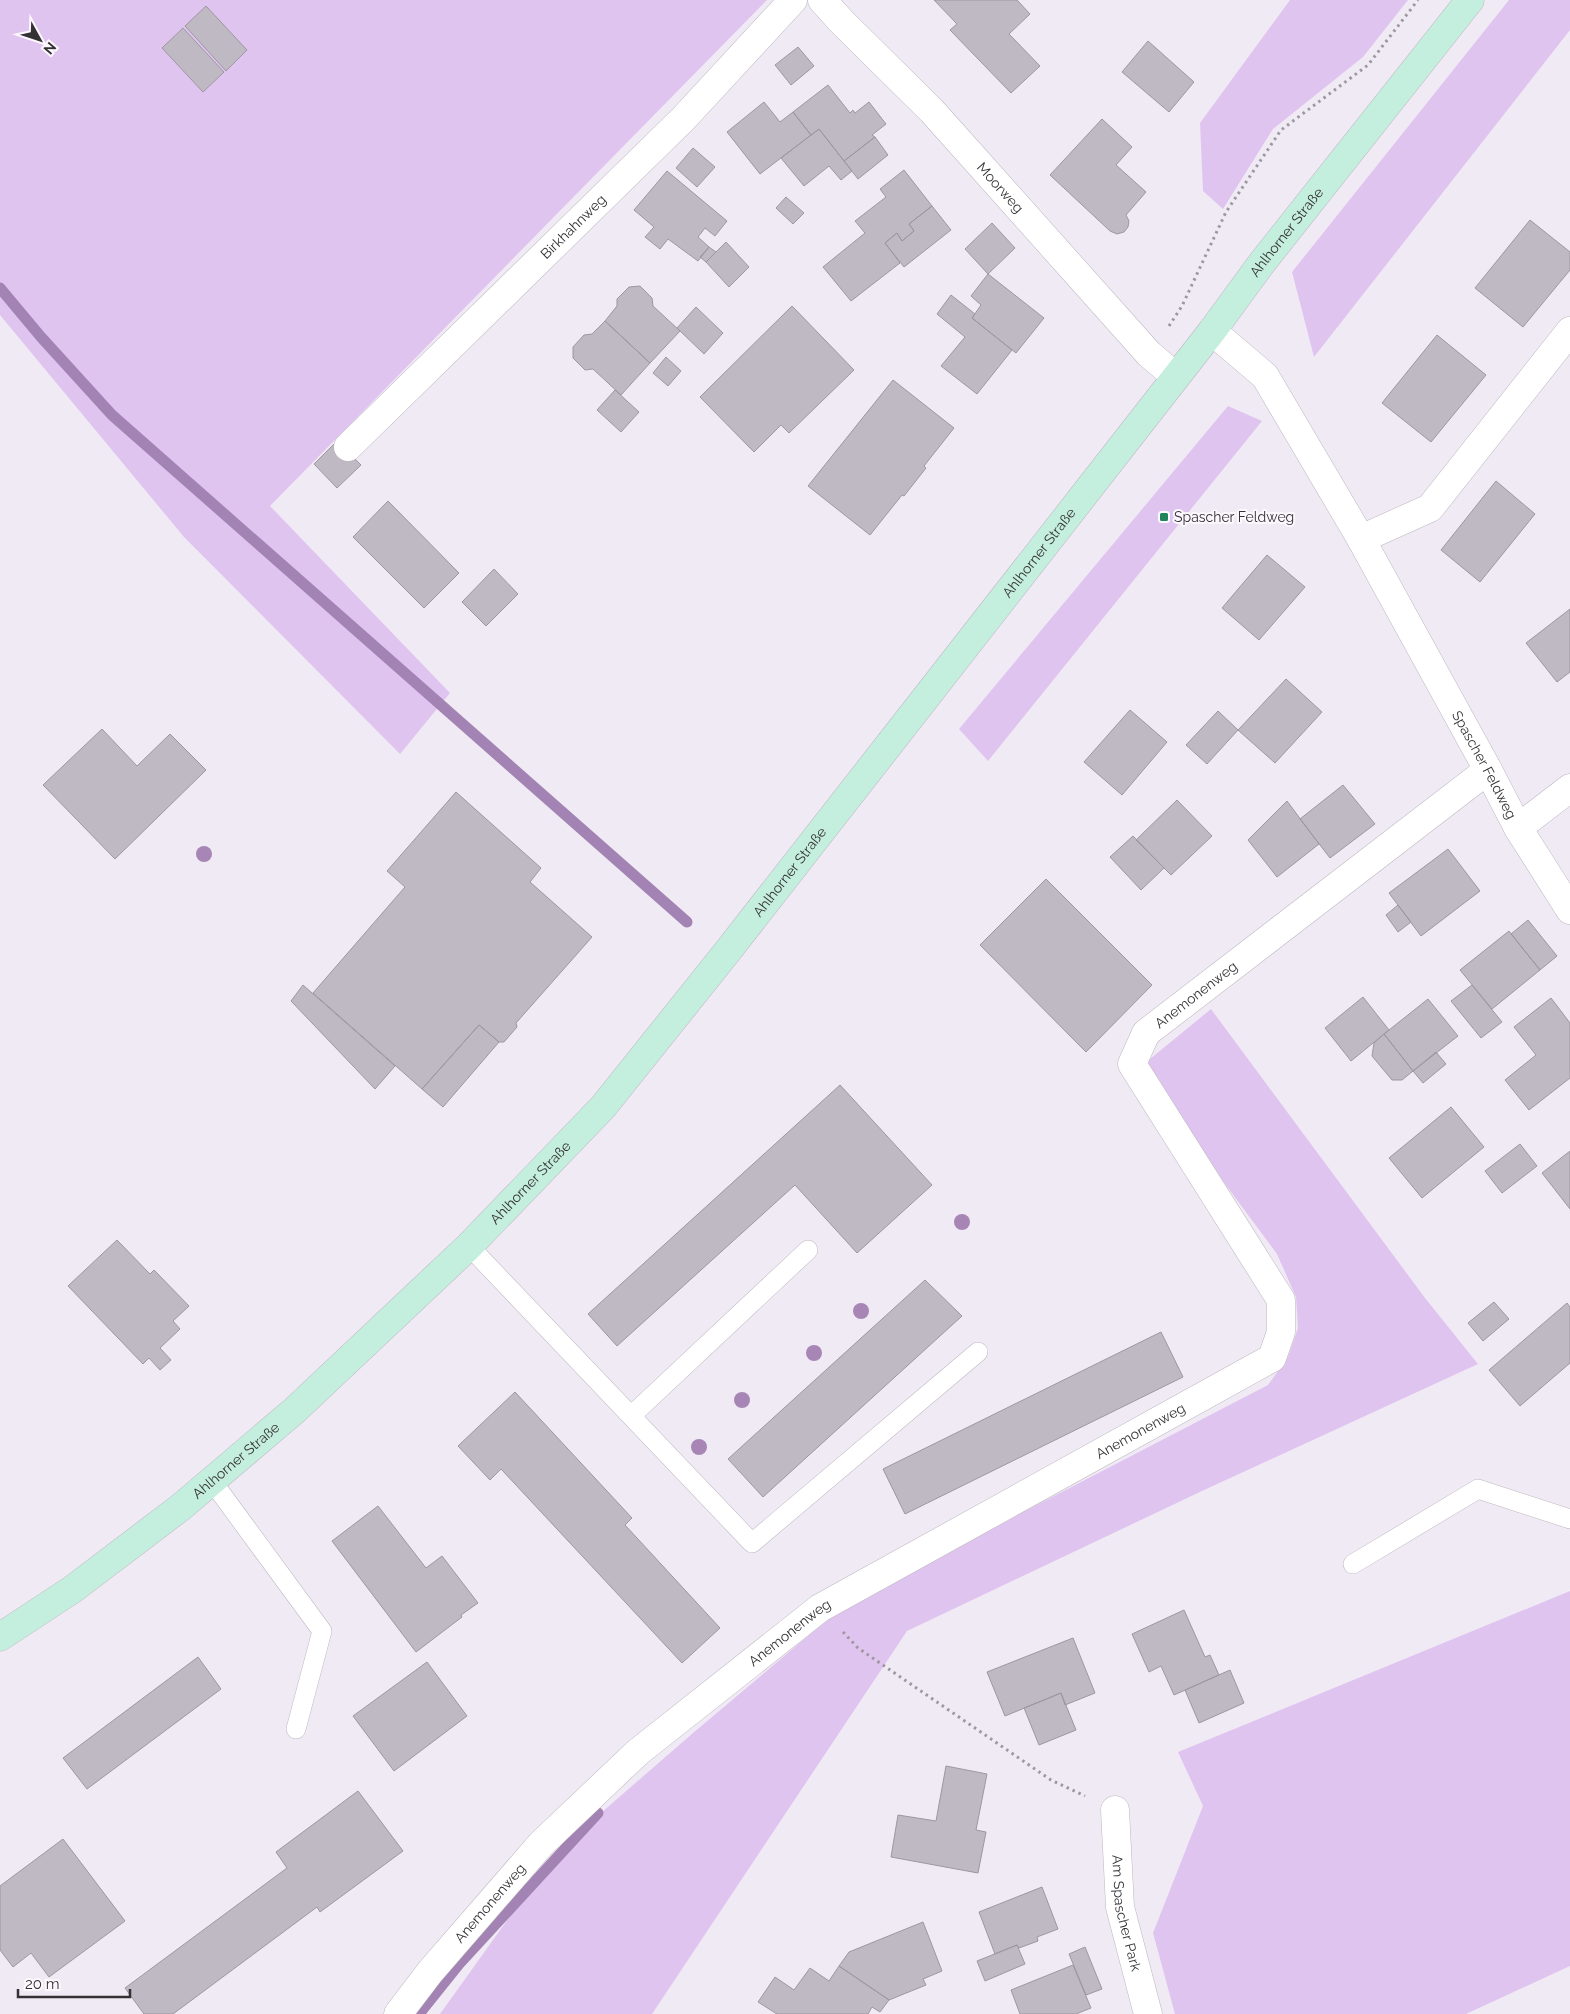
<svg xmlns="http://www.w3.org/2000/svg" width="1570" height="2014" font-family="Raleway,sans-serif">
<style>
.green{fill:#e0c4f0}
.lines{fill:none;stroke-linecap:round;stroke-linejoin:round}
.stream{stroke:#a283b3;stroke-width:11}
.building{fill:#bfb9c3;stroke:#9d97a1}
.lane-casing{stroke:#bdb7c1;stroke-width:20}
.street-casing{stroke:#bdb7c1;stroke-width:29}
.secondary-casing{stroke:#bdb7c1;stroke-width:29}
.path{stroke:#9d989f;stroke-width:3;stroke-dasharray:2.5 4;stroke-linecap:butt}
.lane{stroke:#fff;stroke-width:19}
.street{stroke:#fff;stroke-width:28}
.secondary{stroke:#c4eedd;stroke-width:28}
.tree{fill:#a786b6}
.poi-dot{fill:#21835b;stroke:#fcf8fe;stroke-width:2}
.labels{text-anchor:middle;stroke-width:4;stroke-linejoin:round;paint-order:stroke}
.street-label{font-size:14px;fill:#343135;stroke:#fcf8fe}
.poi-label{font-size:14px;fill:#343135;stroke:#fcf8fe;text-anchor:start}
</style>
<rect width="100%" height="100%" fill="#f0eaf4"/>
<path class="green" d="M0,0H767L270,506L450,693L400,754L184,537L0,315Z
M1290,0H1408L1363,57L1273,129L1223,209L1203,191L1200,123Z
M1509,0H1570V30L1314,357L1292,272Z
M1228,406L1262,421L988,761L959,729Z
M1211,1009L1425,1298L1478,1364L1202,1491L907,1631L652,2014H440L556,1852L693,1733L846,1604L1268,1385L1288,1357L1298,1328L1296,1297L1277,1254L1139,1068Z
M1570,1591V1966L1466,2014H1175L1153,1933L1203,1806L1178,1752Z"/>
<g class="lines">
<path class="stream" d="M0,288L41,337L112,415L687,922
M419,2014L459,1964L598,1813"/>
</g>
<path class="building" d="M934,0H1017L1030,14L1009,34L1040,66L1011,93L950,30L957,24Z
M206,6L247,50L226,71L185,26Z
M183,28L224,72L203,92L162,48Z
M1148,41L1194,82L1169,112L1122,72Z
M798,47L814,66L791,85L775,65Z
M828,85L850,113L853,110L855,113L869,102L886,124L872,135L875,137L844,161L819,129L811,135L793,112Z
M764,102L780,122L793,112L811,135L760,174L727,132Z
M1102,119L1132,147L1116,165L1146,192L1126,215L1129,221L1128,227L1124,232L1117,234L1110,231L1050,175Z
M819,129L852,171L841,180L829,166L804,186L781,158Z
M875,137L888,155L858,179L844,161Z
M693,148L715,167L697,187L676,168Z
M904,170L932,206L909,224L914,231L902,241L897,233L885,243L900,263L851,301L823,267L865,233L855,221L886,197L880,189Z
M667,171L727,221L715,236L705,228L698,237L709,247L698,261L668,239L660,249L645,237L654,227L634,210Z
M786,197L804,213L793,224L776,208Z
M932,206L951,230L904,267L885,243L897,233L902,241L914,231L909,224Z
M1530,220L1570,252V270L1523,327L1475,288Z
M992,223L1015,248L988,274L965,249Z
M726,242L749,267L729,287L706,262Z
M709,247L716,252L706,262L700,257Z
M988,274L1044,318L1016,353L972,318L981,305L971,296Z
M640,286L652,298L653,306L680,331L650,363L605,321L617,306V299L629,287Z
M951,295L975,314L972,318L1012,350L977,394L941,366L965,337L937,314Z
M792,306L854,370L789,433L781,425L754,452L700,397Z
M696,307L723,333L704,354L677,328Z
M605,321L650,363L621,395L593,369L585,370L573,358V347L584,335L592,334Z
M1437,335L1486,375L1431,442L1382,403Z
M666,357L681,371L668,386L653,373Z
M893,380L954,428L924,466L926,468L904,496L902,495L870,535L808,486Z
M615,390L639,412L621,432L597,410Z
M337,441L361,465L337,488L314,464Z
M1496,481L1535,514L1480,582L1441,550Z
M388,501L459,573L424,608L353,537Z
M1267,555L1305,587L1259,640L1222,608Z
M494,569L518,594L486,626L462,602Z
M1570,609V672L1557,682L1526,643Z
M1286,679L1322,712L1275,763L1238,730Z
M1130,710L1167,742L1122,795L1084,762Z
M1218,711L1238,730L1207,764L1186,745Z
M102,729L137,766L170,734L206,770L115,859L43,785Z
M1343,785L1375,824L1330,858L1300,819Z
M456,792L541,868L530,882L592,937L516,1023L517,1027L504,1042H499L479,1025L422,1089L313,993L405,887L387,871Z
M1177,800L1212,836L1171,875L1136,840Z
M1287,801L1319,844L1277,877L1248,840Z
M1133,836L1164,868L1141,890L1110,857Z
M1448,849L1480,891L1421,936L1389,893Z
M1046,879L1152,985L1086,1052L980,945Z
M1398,905L1411,922L1398,932L1386,915Z
M1528,920L1557,956L1540,970L1511,934Z
M1509,931L1540,970L1492,1009L1460,970Z
M303,985L395,1066L375,1089L291,1001Z
M1472,985L1502,1022L1481,1038L1451,1001Z
M1363,997L1389,1030L1351,1061L1325,1028Z
M1551,998L1570,1023V1078L1529,1110L1505,1080L1536,1055L1514,1027Z
M1428,999L1458,1036L1413,1071L1384,1034Z
M479,1025L499,1042L443,1107L422,1089Z
M1384,1034L1413,1071L1402,1080H1392L1372,1056L1374,1043Z
M1436,1052L1446,1064L1423,1083L1413,1071Z
M840,1085L932,1185L857,1253L795,1185L617,1346L588,1314Z
M1451,1107L1484,1147L1422,1198L1389,1158Z
M1520,1144L1537,1166L1502,1193L1485,1171Z
M1570,1151V1209L1542,1173Z
M117,1240L150,1274L154,1270L189,1306L173,1321L180,1329L160,1348L171,1360L160,1370L149,1358L143,1364L68,1286Z
M925,1280L962,1316L763,1497L728,1459Z
M1494,1302L1509,1319L1483,1341L1468,1323Z
M1567,1303L1570,1307V1363L1520,1406L1489,1370Z
M1161,1332L1183,1377L905,1514L883,1469Z
M515,1392L632,1518L625,1525L720,1628L682,1663L501,1469L490,1480L458,1446Z
M378,1506L426,1568L442,1556L478,1603L461,1615L462,1617L416,1652L332,1541Z
M1184,1610L1205,1657L1210,1655L1219,1675L1174,1695L1161,1666L1149,1672L1132,1634Z
M1073,1638L1095,1693L1065,1705L1061,1693L1005,1716L987,1672Z
M198,1657L221,1689L87,1789L63,1758Z
M427,1662L467,1716L394,1771L353,1716Z
M1230,1670L1244,1703L1199,1723L1185,1690Z
M1061,1693L1076,1730L1039,1745L1024,1708Z
M946,1766L987,1774L976,1830L986,1832L978,1873L891,1857L898,1815L936,1821Z
M358,1791L403,1851L320,1912L317,1907L173,2014H144L125,1988L287,1868L276,1852Z
M63,1839L125,1921L49,1977L31,1953L13,1967L0,1950V1886Z
M1042,1887L1058,1929L1037,1937L1038,1941L1019,1948L1017,1945L995,1954L979,1912Z
M923,1922L942,1971L923,1979L926,1985L889,2000L839,1966L849,1952Z
M1017,1945L1025,1964L985,1981L977,1961Z
M1085,1947L1102,1989L1086,1995L1069,1954Z
M1073,1965L1091,2008L1076,2014H1020L1011,1990Z
M839,1966L889,2000L880,2012L872,2007L868,2014H777L758,2002L775,1977L794,1990L810,1968L829,1981Z"/>
<g class="lines">
<g class="lane-casing">
<path id="lane" d="M469,1246L752,1543L978,1352
M631,1416L808,1250
M212,1481L322,1631L296,1729
M1353,1564L1478,1489L1570,1519"/>
</g>
<g class="street-casing">
<g id="street">
<path id="s1" d="M822,0L842,22L932,111L1149,354L1175,376"/>
<path id="s2" d="M1212,331L1265,376L1361,539L1488,770L1518,828L1570,910"/>
<path id="s3" d="M348,447L684,118L793,0"/>
<path d="M1361,539L1430,508L1570,331"/>
<path d="M1518,828L1570,788"/>
<path id="s4" d="M1115,1810L1120,1907L1148,2014"/>
<path id="s5" d="M398,2014L430,1972L541,1844L638,1752L820,1608L1272,1358L1281,1332V1300L1132,1064L1146,1033L1488,770"/>
</g>
</g>
<g class="secondary-casing">
<g id="secondary">
<path id="s6" d="M0,1637L73,1589L181,1507L295,1410L469,1246L603,1107L727,952L1212,331L1261,264L1470,0"/>
</g>
</g>
<path class="path" d="M1169,326L1182,306L1226,212L1281,130L1368,65L1418,0
M843,1632L858,1648L1051,1780L1085,1796"/>
<use href="#lane" class="lane"/>
<use href="#street" class="street"/>
<use href="#secondary" class="secondary"/>
</g>
<g class="tree">
<circle cx="204" cy="854" r="8"/>
<circle cx="962" cy="1222" r="8"/>
<circle cx="861" cy="1311" r="8"/>
<circle cx="814" cy="1353" r="8"/>
<circle cx="742" cy="1400" r="8"/>
<circle cx="699" cy="1447" r="8"/>
</g>
<rect class="poi-dot" x="1159" y="512" width="10" height="10" rx="2.5"/>
<g class="labels">
<g class="street-label">
<text dy="5" stroke="none"><textPath href="#s1" startOffset="259">Moorweg</textPath></text>
<text dy="5" stroke="none"><textPath href="#s3" startOffset="315">Birkhahnweg</textPath></text>
<text dy="5" stroke="none"><textPath href="#s6" startOffset="1915">Ahlhorner Straße</textPath></text>
<text dy="5" stroke="none"><textPath href="#s6" startOffset="1510">Ahlhorner Straße</textPath></text>
<text dy="5" stroke="none"><textPath href="#s2" startOffset="516">Spascher Feldweg</textPath></text>
<text dy="5" stroke="none"><textPath href="#s6" startOffset="1105">Ahlhorner Straße</textPath></text>
<text dy="5" stroke="none"><textPath href="#s5" startOffset="1540">Anemonenweg</textPath></text>
<text dy="5" stroke="none"><textPath href="#s6" startOffset="700">Ahlhorner Straße</textPath></text>
<text dy="5" stroke="none"><textPath href="#s5" startOffset="954">Anemonenweg</textPath></text>
<text dy="5" stroke="none"><textPath href="#s6" startOffset="295">Ahlhorner Straße</textPath></text>
<text dy="5" stroke="none"><textPath href="#s5" startOffset="549">Anemonenweg</textPath></text>
<text dy="5" stroke="none"><textPath href="#s5" startOffset="144">Anemonenweg</textPath></text>
<text dy="5" stroke="none"><textPath href="#s4" startOffset="104">Am Spascher Park</textPath></text>
</g>
<g class="poi-label">
<text x="1174" y="522">Spascher Feldweg</text>
</g>
</g>
<g transform="translate(40 40) rotate(130)" stroke="#fcf8fe" stroke-width="4" paint-order="stroke">
<path d="M0-4L9 19L0 12L-9 19Z" fill="#343135"/>
<text y="-8" font-size="14" font-weight="bold" text-anchor="middle" fill="#343135">N</text>
</g>
<path d="M18 1989v8h112v-8" fill="none" stroke="#343135" stroke-width="2.5"/>
<text x="25" y="1989" font-size="15" fill="#343135" stroke="#fcf8fe" stroke-width="4" paint-order="stroke">20 m</text>
</svg>
